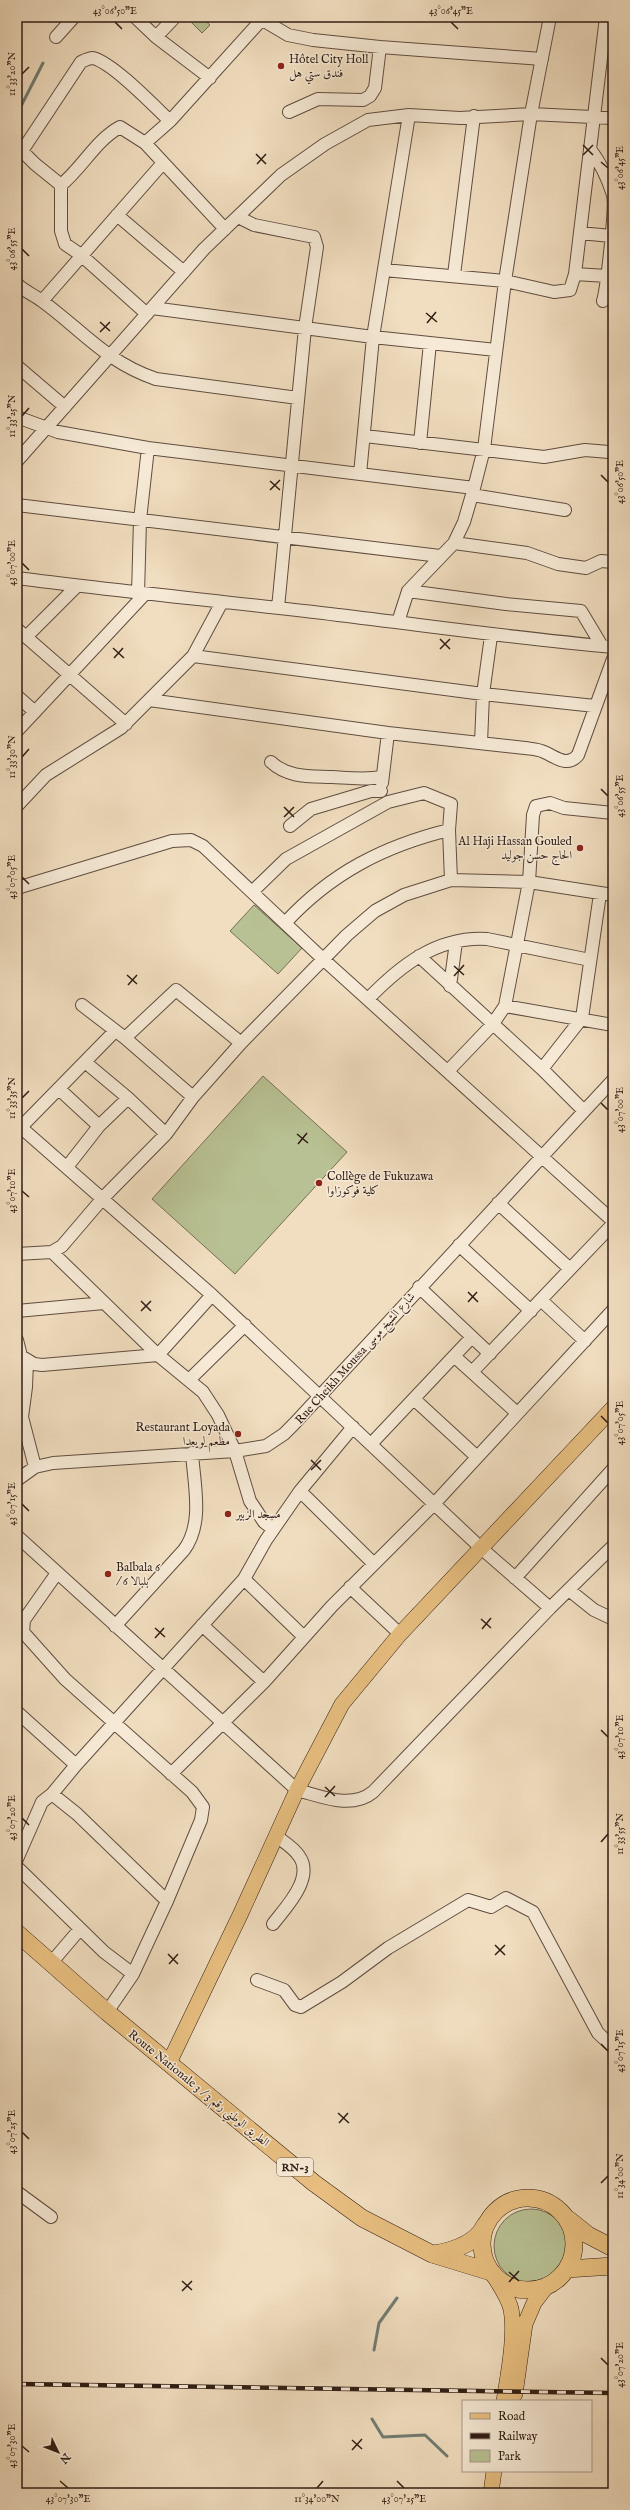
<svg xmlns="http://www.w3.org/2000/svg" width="630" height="2510" font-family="'IM FELL English',Amiri,serif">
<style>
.green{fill:#b8c193;stroke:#746f54}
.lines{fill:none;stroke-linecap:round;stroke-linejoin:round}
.stream{stroke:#707c72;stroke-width:3}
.minor-casing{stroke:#604d40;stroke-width:14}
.major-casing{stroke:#301d15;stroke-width:16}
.highway-casing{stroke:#301d15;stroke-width:18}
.minor{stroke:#f6ead6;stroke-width:12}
.major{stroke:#e8bf80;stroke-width:15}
.highway{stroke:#e8bf80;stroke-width:17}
.rail-casing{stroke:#301d15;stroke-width:4.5}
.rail{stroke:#f6ead6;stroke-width:3;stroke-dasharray:9;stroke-linecap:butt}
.ticks{fill:none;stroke:#301d15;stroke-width:1.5}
.poi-dot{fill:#8f2418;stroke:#f6ead6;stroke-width:1.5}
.labels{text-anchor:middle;stroke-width:3;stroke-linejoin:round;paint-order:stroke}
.shield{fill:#f6ead6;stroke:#6b5a4f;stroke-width:1}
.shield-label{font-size:11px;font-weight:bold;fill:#301d15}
.poi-label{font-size:12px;fill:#301d15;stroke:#f6ead6;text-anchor:start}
.street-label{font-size:12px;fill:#301d15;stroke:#f6ead6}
.neatline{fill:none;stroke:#301d15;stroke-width:1.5}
.ticks-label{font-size:10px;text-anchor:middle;fill:#301d15}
</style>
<rect width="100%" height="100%" fill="#f1dec0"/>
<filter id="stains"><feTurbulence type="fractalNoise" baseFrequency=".005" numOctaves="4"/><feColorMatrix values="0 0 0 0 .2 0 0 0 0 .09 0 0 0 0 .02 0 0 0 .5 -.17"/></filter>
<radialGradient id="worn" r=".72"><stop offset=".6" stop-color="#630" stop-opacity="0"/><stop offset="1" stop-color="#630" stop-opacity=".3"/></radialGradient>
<path class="green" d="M195,17H201L210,25L202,33L191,22Z
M254,905L302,948L278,974L230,931Z
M263,1076L347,1152L235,1274L152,1199Z
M494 2246a37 37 0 1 1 74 0a37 37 0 1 1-74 0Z"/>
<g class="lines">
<path class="stream" d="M17,114L43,63
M374,2350L379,2323L397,2298
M372,2419L383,2437L425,2435L447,2456"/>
<g class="minor-casing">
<path id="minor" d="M135,17L156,37L210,78
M261,19L288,35L313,40L380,47L542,59
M56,37L74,17
M156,37L175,17
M289,112L318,99L363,100L370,96L375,88L380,47
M145,143L170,121L264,17
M590,149C600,162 608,179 613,195C616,206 607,287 603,301
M61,185C82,168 96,140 120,127L145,143L225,229
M117,215L184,272
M238,217L254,225L314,237L317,247L305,328L278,608
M580,233L611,236
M384,270L505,281L554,292L570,290L575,274L606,17
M575,274L607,276
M454,275L474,116
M17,284C24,291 34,295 42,301C83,331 106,362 156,379L298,398
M42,301L162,164
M152,308L373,337L496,350
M147,314L81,255L65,244L61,231V185L35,164L22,151L81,62C85,60 89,58 93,58C113,63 154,106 170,121
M17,366L65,407
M17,417L58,432L148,448L474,488
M365,436L544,457L585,450L609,452
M420,443L430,343
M17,461L204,249L281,175L325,144L368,120L409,115L460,118L531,114L613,118
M360,474L373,337L409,115
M472,495L565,510
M17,505L440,556
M454,543L527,553L558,564L586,568L601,561L613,562
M17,578C124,592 231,602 338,615C430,626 521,639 613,647
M408,591L506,604L581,611L602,646
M138,594L140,520L148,448
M398,622L408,591L454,543L464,522L474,488L484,449L505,281L531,114L550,17
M17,629L126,724
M26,637L77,586
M193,656L483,694L595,706
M17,696L35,712
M149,700L388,733L525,748C531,749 538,749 544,752C556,757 567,768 578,755L613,659
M17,731L144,595
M481,743L483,694L491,636
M271,762C288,778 310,776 332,777C350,778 365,780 382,777
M382,783L388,733
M17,806L46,775L121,728L193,656L222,602
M290,826L311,809L371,791H381
M17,888L172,841L191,840L203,846L323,959L613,1221
M252,892L286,859L388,802L424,793L451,804L449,830
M285,923C331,873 384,846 449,830L451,880
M419,956L542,1069L584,1111
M450,986L456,942
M368,999C400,966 437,936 487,939L590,960
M82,1005L125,1038L193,1097
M505,1006L613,1025
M125,1038L176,990L241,1043
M85,1062L128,1098L166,1134
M542,1069L582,1018L600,894
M448,1071L492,1025L505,1006L529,882L533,815L536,806L550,803L564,808L613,813
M59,1089L99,1126
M17,1124L212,1295L481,1548L550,1608
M21,1127L115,1031
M67,1167L99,1126L128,1098
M498,1203L570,1269
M459,1245L531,1311
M52,1252L158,1355L203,1392L218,1415L235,1451L250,1501L264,1522L273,1529
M17,1254L52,1252L62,1246L103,1198L166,1134L193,1097L241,1043L347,935L375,911L404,895L451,880L529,882L613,895
M419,1287L490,1354
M541,1300L585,1341
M17,1311L104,1303
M17,1340L21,1356L34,1364L42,1365L158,1355L212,1295
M454,1356L517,1413
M27,1361L26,1387L22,1417L35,1467
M472,1372L613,1224
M189,1380L245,1325
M414,1399L477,1457
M371,1444L472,1337
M17,1480L35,1467L53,1463L235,1451L266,1446L284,1434L294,1424L613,1080
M300,1491L373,1563
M17,1536L297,1790C321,1796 351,1810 373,1792L550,1608L613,1546
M57,1573L24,1620L23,1632L65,1679L192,1792L203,1807L201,1820L167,1901L133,1974L107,2012
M515,1578L613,1469
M244,1579L304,1637
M350,1587L400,1634
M569,1590L594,1610L613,1619
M202,1625L264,1682
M115,1626L184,1550C204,1523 194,1485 192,1453
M17,1712L76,1765
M171,1774L264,1682L332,1606L434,1504L613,1310
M52,1794L77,1814L167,1901
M17,1859L42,1802L52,1794L76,1765L244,1579L266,1540L300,1491L353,1427
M17,1867L104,1952L133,1974
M273,1924C285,1908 315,1878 299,1856C294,1848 284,1842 276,1836
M51,1963L80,1929
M257,1980L284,1990L295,2005L301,2007L342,1982L388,1948L468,1900L491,1907L506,1898L533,1912L598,2033L613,2047
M17,2192L51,2217"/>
</g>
<g class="major-casing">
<path id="major" d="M169,2063L241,1913L297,1790L342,1704L400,1634L613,1408
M494,2276C500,2286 508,2297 511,2309C516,2335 508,2375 504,2401
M515,2394L525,2324L534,2303L547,2286
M491,2493L494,2471"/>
</g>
<g class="highway-casing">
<path id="highway" d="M17,1933L107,2012L314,2183L362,2218L432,2254L491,2272
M482 2244a46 46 0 1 1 92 0a46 46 0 1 1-92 0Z
M568,2219L588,2235L613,2248
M433,2254C453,2251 476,2244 485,2225
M567,2269L613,2266"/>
</g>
<use href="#minor" class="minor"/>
<use href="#major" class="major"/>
<use href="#highway" class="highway"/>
<g class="rail-casing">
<path id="rail" d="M17,2384L613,2393"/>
</g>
<use href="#rail" class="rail"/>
</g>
<path class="ticks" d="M115,22L122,29M451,22L458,29M22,74L29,67M583,145L593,155M256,154L266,164M583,155L593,145M601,162L608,168M257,164L266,154M22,249L29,256M426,313L437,322M100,322L110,331M427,323L436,312M100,332L110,322M22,416L29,408M601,475L608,482M270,481L280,490M270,490L280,480M22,563L29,570M440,639L450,649M113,648L124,658M440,649L450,639M114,658L123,648M22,757L29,749M601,789L608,796M284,807L294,817M284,817L294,807M22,877L29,884M454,966L464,975M127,975L137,984M454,976L464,965M128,985L137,975M22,1098L29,1091M601,1103L608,1110M297,1134L308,1143M298,1144L307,1133M22,1191L29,1197M468,1292L478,1302M141,1301L151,1311M468,1302L477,1292M141,1311L151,1301M601,1416L608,1423M311,1460L321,1470M311,1470L321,1460M22,1504L29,1511M481,1619L491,1628M155,1628L165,1637M482,1629L491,1618M155,1638L164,1628M601,1730L608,1737M325,1787L335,1796M325,1797L335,1786M22,1818L29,1825M601,1842L608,1834M495,1945L505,1955M168,1954L178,1964M495,1955L505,1945M169,1964L178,1954M601,2044L608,2051M338,2113L349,2123M339,2123L348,2113M22,2132L29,2139M601,2183L608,2176M509,2272L519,2281M182,2281L192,2290M509,2282L519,2271M182,2291L192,2281M601,2358L608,2365M352,2440L362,2449M22,2446L29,2452M352,2450L362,2439M60,2481L68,2488M397,2481L404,2488M317,2488L323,2481"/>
<g class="poi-dot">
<circle cx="281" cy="66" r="4"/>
<circle cx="580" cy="848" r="4"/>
<circle cx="319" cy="1183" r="4"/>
<circle cx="238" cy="1434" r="4"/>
<circle cx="228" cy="1514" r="4"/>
<circle cx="108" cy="1574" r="4"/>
</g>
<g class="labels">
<rect class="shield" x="277" y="2158" width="36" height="18" rx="3"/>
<g class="shield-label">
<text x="295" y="2171">RN-3</text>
</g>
<g class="poi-label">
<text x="289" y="63">Hôtel City Holl<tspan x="289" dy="14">فندق ستي هل</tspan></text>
<text x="572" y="845" text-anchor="end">Al Haji Hassan Gouled<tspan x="572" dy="14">الحاج حسن جوليد</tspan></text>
<text x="327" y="1180">Collège de Fukuzawa<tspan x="327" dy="14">كلية فوكوزاوا</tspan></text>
<text x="230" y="1431" text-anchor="end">Restaurant Loyada<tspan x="230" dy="14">مطعم لويعدا</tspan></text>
<text x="236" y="1518">مسجد الزبير</text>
<text x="116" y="1571">Balbala 6<tspan x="116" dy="14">/ بلبالا 6</tspan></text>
</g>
<g class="street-label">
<text transform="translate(355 1358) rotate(-48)" y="4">Rue Cheikh Moussa شارع الشيخ موسى</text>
<text transform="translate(199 2088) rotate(39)" y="4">Route Nationale 3 / الطريق الوطني رقم 3</text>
</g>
</g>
<rect width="630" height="2510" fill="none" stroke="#f1dec0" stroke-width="44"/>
<rect x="462" y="2400" width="130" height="72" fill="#f6ead6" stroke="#a79889"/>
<rect x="470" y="2413" width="20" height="6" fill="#e8bf80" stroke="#a79889"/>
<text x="498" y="2420" font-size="12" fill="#301d15">Road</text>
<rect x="470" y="2433" width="20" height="6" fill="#301d15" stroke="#a79889"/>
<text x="498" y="2440" font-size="12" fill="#301d15">Railway</text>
<rect x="470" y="2450" width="20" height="12" fill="#b8c193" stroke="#a79889"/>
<text x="498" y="2460" font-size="12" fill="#301d15">Park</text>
<g transform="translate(58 2452) rotate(133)" stroke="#f6ead6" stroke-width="3" paint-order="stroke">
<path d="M0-3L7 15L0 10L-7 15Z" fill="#301d15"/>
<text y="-6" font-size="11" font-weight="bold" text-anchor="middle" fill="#301d15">N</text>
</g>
<rect x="22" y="22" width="586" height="2466" class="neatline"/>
<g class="ticks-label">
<text x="115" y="14">43°06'50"E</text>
<text x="451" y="14">43°06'45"E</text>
<text transform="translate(11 74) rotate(-90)" y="4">11°33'20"N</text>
<text transform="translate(619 168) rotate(-90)" y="4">43°06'45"E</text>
<text transform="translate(11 249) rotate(-90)" y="4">43°06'55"E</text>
<text transform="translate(11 416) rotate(-90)" y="4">11°33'25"N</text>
<text transform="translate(619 482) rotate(-90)" y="4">43°06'50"E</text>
<text transform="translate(11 563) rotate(-90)" y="4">43°07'00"E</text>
<text transform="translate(11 757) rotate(-90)" y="4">11°33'30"N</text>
<text transform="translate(619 796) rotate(-90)" y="4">43°06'55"E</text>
<text transform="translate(11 877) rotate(-90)" y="4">43°07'05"E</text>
<text transform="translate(11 1098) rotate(-90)" y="4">11°33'35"N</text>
<text transform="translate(619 1110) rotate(-90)" y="4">43°07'00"E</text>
<text transform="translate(11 1191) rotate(-90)" y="4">43°07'10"E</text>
<text transform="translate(619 1423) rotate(-90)" y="4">43°07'05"E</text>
<text transform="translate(11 1504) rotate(-90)" y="4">43°07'15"E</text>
<text transform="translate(619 1737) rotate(-90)" y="4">43°07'10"E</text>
<text transform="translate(11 1818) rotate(-90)" y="4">43°07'20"E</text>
<text transform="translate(619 1834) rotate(-90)" y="4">11°33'55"N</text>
<text transform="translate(619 2051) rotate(-90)" y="4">43°07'15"E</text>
<text transform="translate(11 2132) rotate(-90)" y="4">43°07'25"E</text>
<text transform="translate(619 2176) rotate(-90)" y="4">11°34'00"N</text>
<text transform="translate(619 2365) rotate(-90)" y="4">43°07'20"E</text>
<text transform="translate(11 2446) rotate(-90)" y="4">43°07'30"E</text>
<text x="68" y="2502">43°07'30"E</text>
<text x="317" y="2502">11°34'00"N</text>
<text x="404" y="2502">43°07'25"E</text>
</g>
<rect width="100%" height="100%" filter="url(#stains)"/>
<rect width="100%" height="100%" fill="url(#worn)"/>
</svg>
